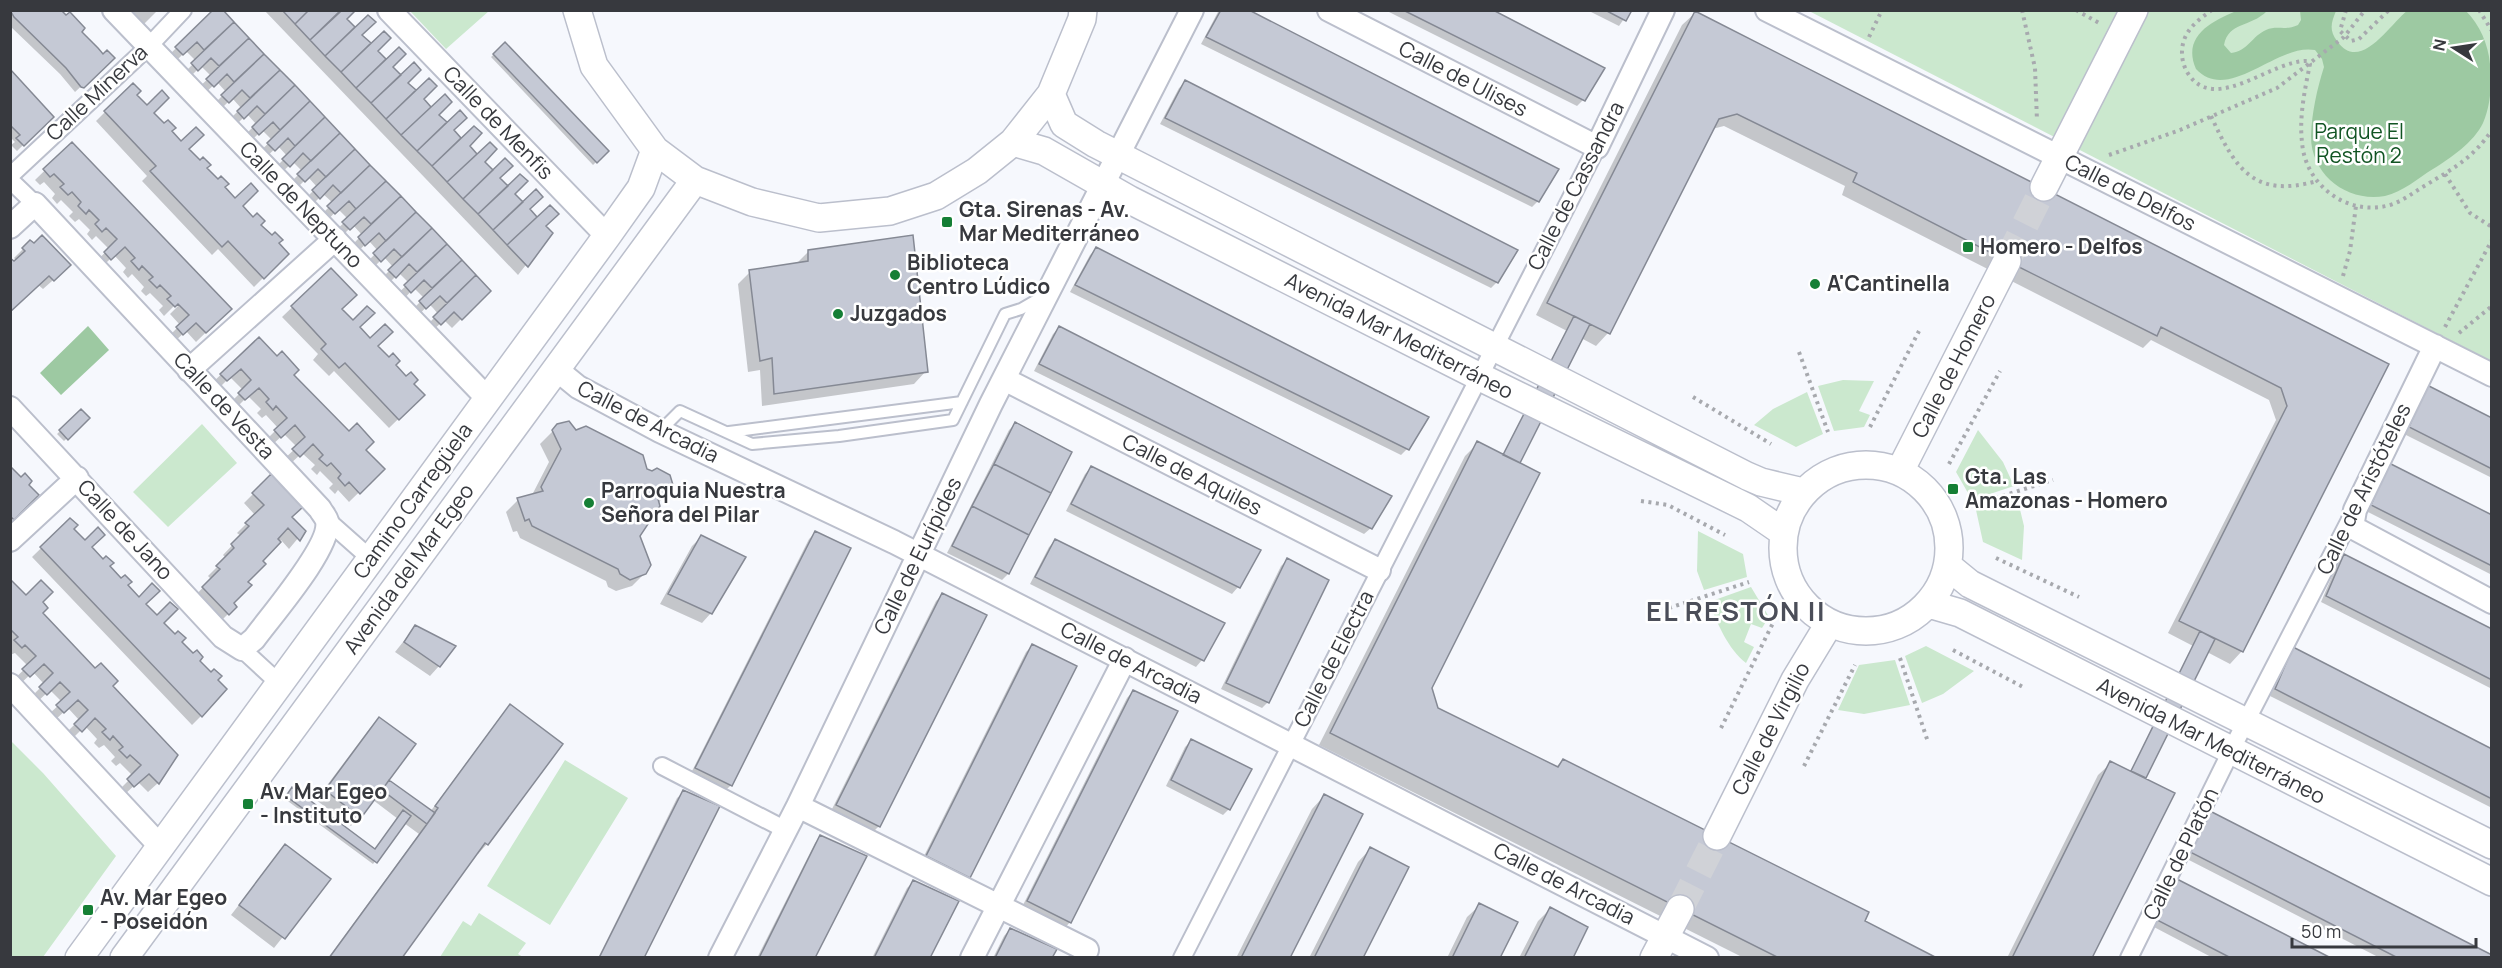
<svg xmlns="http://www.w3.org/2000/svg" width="2502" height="968" font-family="Manrope,sans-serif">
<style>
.green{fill:#cbe8ce}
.water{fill:#9dc9a2}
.shadow{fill:#0003}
.building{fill:#c5c9d5;stroke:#858994;stroke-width:1.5}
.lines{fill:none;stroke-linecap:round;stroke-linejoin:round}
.tertiary-tunnel{stroke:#d0d2d7;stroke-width:27;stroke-dasharray:27 14;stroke-linecap:butt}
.service-casing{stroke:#bbbfcc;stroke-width:14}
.pedestrian-casing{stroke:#bbbfcc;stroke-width:20}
.minor-casing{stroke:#bbbfcc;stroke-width:26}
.tertiary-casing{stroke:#bbbfcc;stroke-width:30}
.path{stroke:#a7a9ae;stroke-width:4;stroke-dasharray:3 4.5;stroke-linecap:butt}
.service{stroke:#fff;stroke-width:10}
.pedestrian{stroke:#fff;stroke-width:16}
.minor{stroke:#fff;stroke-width:22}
.tertiary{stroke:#fff;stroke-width:27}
.poi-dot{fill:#157f35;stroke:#fff;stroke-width:2}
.labels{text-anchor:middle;stroke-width:5;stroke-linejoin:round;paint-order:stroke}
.street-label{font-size:21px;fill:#37393e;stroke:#fff}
.park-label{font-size:21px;fill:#115423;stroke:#fff}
.poi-label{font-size:21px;font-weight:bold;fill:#37393e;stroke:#fff;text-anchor:start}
.district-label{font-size:27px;font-weight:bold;letter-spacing:1.5px;fill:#4b4e59;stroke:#fff}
</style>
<rect width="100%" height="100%" fill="#f6f8fd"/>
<path class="green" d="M410,11H489L446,49Z
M1809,11H2491V361Z
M1843,380L1874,381L1859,411L1870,415L1864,427L1834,431L1818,386Z
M1807,392L1823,434L1796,447L1754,425L1773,409Z
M202,424L237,463L168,527L133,492Z
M1978,430L2003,462L2014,486L1972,500L1956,472Z
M2017,497L2024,526L2022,560L1983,542L1976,510Z
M1698,531L1743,554L1747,577L1704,590L1697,571Z
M1751,587L1769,617L1762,628L1751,624L1744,642L1754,647L1746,663C1728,649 1717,623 1709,602Z
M1926,646L1974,671L1943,694L1922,703L1905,656Z
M1895,660L1910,705L1864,714L1838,710L1859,665Z
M11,741L43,773L116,856L43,957H11Z
M565,760L628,798L550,925L487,886Z
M479,913L526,943L518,954L523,957H440L463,921L471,926Z"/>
<path class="water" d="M2239,10L2267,11C2250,28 2229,21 2224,45L2231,53C2248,51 2252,36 2266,30C2277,25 2285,31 2298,25L2301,20L2300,11H2336C2331,23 2329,30 2337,41C2360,74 2390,24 2407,11H2466C2480,25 2488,44 2490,64C2492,82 2491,105 2483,123C2474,142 2451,158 2433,169C2418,178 2403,192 2385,196C2348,203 2310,175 2311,135C2312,112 2317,89 2324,67L2322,59L2315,50C2276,43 2229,104 2196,69C2181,35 2214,20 2239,10Z
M88,326L109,350L61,395L40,373Z"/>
<path class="shadow" d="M10,10L80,32L103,56L112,58L75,92L60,74L10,26Z
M117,10H158L138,30Z
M215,10H221L489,291L452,328L444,320L430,333L425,327L438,314L433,308L429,304L416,318L410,312L424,298L414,288L401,302L395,296L409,283L399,273L386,286L380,280L393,267L384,257L371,270L365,264L378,251L369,241L355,254L349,248L362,235L353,225L340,238L334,232L348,219L338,209L325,223L319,217L333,203L323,194L310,207L304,200L317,187L308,177L294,191L289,184L302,171L293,162L279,175L274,169L287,156L278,146L264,159L258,153L272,140L262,130L249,143L243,137L256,124L247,114L234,127L228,121L241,108L232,98L219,111L213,105L226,92L217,82L203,95L197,89L211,76L201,66L188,79L183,74L196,61L186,51L173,64L167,57Z
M264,10H337L477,156L551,233L518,275Z
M1219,10H1245L1538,201L1532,207L1201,44Z
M1385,10H1490L1583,100L1577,106Z
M1587,10H1630L1619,26Z
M1695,13L2387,364L2242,651L2230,664L2207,652L2143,779L2090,958H2007L2098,775L2111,763L2130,773L2193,646L2168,633L2276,420L2269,400L2151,340L2143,348L1842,195L1845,186L1724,126L1712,129L1608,333L1596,346L1581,338L1518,463L1430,688L1437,709L1555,768L1563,760L1934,958H1744L1319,745L1465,456L1478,443L1503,456L1567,331L1536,315L1682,25Z
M505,44L607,151L593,165L491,57Z
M10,74L52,117L17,151L11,145L15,142L10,137Z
M1186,82L1497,282L1491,288L1160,124L1179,88Z
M135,95L287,254L254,287L218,249L212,255L142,181L147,176L96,121L105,112Z
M72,144L230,309L196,342L186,331L173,343L167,338L180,325L170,314L185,299L183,297L164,316L159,310L163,306L150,293L146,296L141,291L144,287L132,274L128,278L123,272L126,268L114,255L101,268L95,262L109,249L96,236L92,240L87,234L90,230L79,219L75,222L69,216L73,212L61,200L57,204L52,198L55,194L44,182L40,185L35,180Z
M23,249L60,274L43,289L14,264L17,261L14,258Z
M1096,249L1407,449L1401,455L1070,292L1090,255Z
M809,251L926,371L914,384L762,406L760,370L748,372L738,284L750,272L796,264Z
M331,270L340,309L423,395L389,428L334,371L329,376L313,360L318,354L282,317Z
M1059,328L1371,528L1364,534L1034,371L1053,334Z
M258,339L383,469L349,502L338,490L335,494L329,488L333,484L320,471L317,475L311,469L315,465L302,453L289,465L284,459L297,447L284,434L271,446L266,440L278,428L266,415L262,418L257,413L261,409L248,396L235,409L230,403L243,390L230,377L217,390L211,384Z
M2421,393L2492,420V478L2404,434Z
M81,411L88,418L64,441L57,434Z
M1015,424L1008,574L1002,580L947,553L1009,430Z
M558,426L575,432L646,470L665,496L658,503L639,536L645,573L632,586L616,591L608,587L606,581L520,538L517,531L513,532L506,512L518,500L532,495L549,462L540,444Z
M1091,468L1259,550L1238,587L1232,594L1066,511L1085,474Z
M2383,471L2492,517V575L2366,511Z
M271,476L290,517L304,531L289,549L281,540L261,561L232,603L235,607L219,623L193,598L211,579L208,576L226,558L223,555L241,536L237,533L255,515L244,503Z
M70,520L72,529L198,661L201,716L192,725L32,557Z
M815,533L731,785L725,791L690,775L809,539Z
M701,537L711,613L702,623L660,604L692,546Z
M1055,541L1223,623L1202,660L1196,667L1030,584L1049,547Z
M2344,556L2492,631V689L2321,602L2338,562Z
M1287,560L1268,702L1262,708L1221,689L1281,566Z
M10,581L26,597L41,602V613L176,755L158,783L148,792L138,782L124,795L119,790L133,776L120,763L116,766L111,761L115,757L104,745L99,748L94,743L97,739L85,726L71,740L65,734L79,720L68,708L54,721L48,715L62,702L50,690L36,703L31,697L44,684L33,672L19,685L14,679L28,666L15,653L10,655Z
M942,595L879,826L873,832L831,811L936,601Z
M415,627L439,666L430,676L395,652Z
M1032,646L1075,667L969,878L963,884L921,862L1026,652Z
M2293,649L2492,750V808L2270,696L2287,655Z
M1133,691L1070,922L1064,929L1022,907L1127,698Z
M510,706L487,844L478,854L476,853L401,958H328L419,834L404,823L373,864L285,799L290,792L375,850L398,819L373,800L351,826L316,800L370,728L379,718L387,780L430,812L501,716Z
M1191,741L1229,809L1223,815L1166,786L1185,747Z
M684,792L643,958H598L677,798Z
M1324,796L1288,958H1236L1312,809Z
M2209,812L2492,958H2380L2185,858Z
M821,836L813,958H757L815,843Z
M285,846L329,879L274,948L231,915Z
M1370,849L1361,958H1309L1358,862Z
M913,882L928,958H872L907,888Z
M2169,886L2327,958H2213L2152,926Z
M1480,905L1498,958H1447L1467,917Z
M1550,909L1571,958H1519L1538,921Z
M1010,929L1050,958H993L1004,936Z"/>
<path class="building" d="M10,10H61L66,15L70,12L85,28L82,32L98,48L103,54L107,50L115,58L84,88L81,87L66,68L14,17Z
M213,10H223L234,22L204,50L197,42L183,55L175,47Z
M282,10H309L295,24Z
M309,10H339L340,12L310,40L295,24Z
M341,10H356L347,19L355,27L325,56L310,40Z
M1221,10H1249L1559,169L1539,202L1206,37Z
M1403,10H1493L1605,68L1585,101Z
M1605,10H1632L1626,21Z
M1695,11L2389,364L2243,652L2179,621L2287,406L2281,388L2161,327L2157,336L2007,261L1853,182L1857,173L1737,114L1719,119L1610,334L1547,303Z
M368,15L376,22L362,35L371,43L341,72L325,56Z
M234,22L249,38L219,66L211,58L198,71L191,63Z
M384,31L391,38L378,51L386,59L356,88L341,72Z
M249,38L264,54L234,82L227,74L214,87L206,79Z
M505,42L609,151L597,163L493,54Z
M399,47L406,54L393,67L401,75L371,103L356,88Z
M264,54L280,70L250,98L242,90L229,103L221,95Z
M414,62L421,70L408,83L416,90L386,119L371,103Z
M10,69L54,117L24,146L16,138L20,135L10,125Z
M280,70L295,85L265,114L257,106L244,119L237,111Z
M429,78L437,86L424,99L431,107L401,135L386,119Z
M1185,80L1518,250L1498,283L1165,118Z
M133,83L141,91L137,95L147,105L162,90L169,98L154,113L164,123L168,120L176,128L172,131L181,141L196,127L204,135L189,149L200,160L203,157L211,165L207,168L218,179L221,176L229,184L225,187L235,198L251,183L258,191L243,206L253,217L257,213L265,221L261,225L272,235L275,232L283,240L279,243L289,254L264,279L228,241L222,247L150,171L156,166L104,111Z
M295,85L310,101L280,130L273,122L259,135L252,127Z
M445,94L452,102L439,115L447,122L417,151L401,135Z
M310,101L325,117L295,146L288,138L275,151L267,143Z
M460,110L467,118L454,130L461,138L432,166L417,151Z
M325,117L340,133L311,161L303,153L290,167L282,159Z
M474,126L482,133L470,146L477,154L447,182L432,166Z
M340,133L355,149L326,177L318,169L305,182L297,174Z
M72,142L232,309L206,333L196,323L183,335L176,327L189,315L178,304L175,307L167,299L171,296L160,285L157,288L149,280L153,277L142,266L139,270L131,261L135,258L125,247L111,260L104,252L117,239L106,228L102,232L95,224L99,220L89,210L86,214L78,206L81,202L72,192L68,195L60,187L64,184L54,174L50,177L43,169Z
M490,142L497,149L485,162L493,170L463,199L447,182Z
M355,149L370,165L341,193L333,185L320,199L312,190Z
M505,158L513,166L500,178L508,186L478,214L463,199Z
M370,165L386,181L356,209L349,201L335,214L327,206Z
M520,174L528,181L515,194L523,202L493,230L478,214Z
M386,181L401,196L371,224L364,217L350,230L342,222Z
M536,189L543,197L530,209L537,217L507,245L493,230Z
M401,196L416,212L386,241L379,233L365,246L358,237Z
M550,205L559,214L546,226L553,233L528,267L507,245Z
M416,212L432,228L402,257L394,249L381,262L373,253Z
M432,228L447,244L417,272L409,264L396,278L388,270Z
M42,235L71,265L54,281L49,276L10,312V258L14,261L25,251L22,248L30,240L34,243Z
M913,235L928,372L774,394L772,358L760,361L749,270L808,261V250Z
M447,244L462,260L432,288L424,280L411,293L404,285Z
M1096,247L1429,417L1409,450L1075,285Z
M462,260L476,275L447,303L440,296L426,309L419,301Z
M331,268L357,295L342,309L353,320L367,306L375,313L360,327L370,338L385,324L393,332L378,346L389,357L393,353L400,361L396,365L406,376L411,372L418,380L414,384L425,395L399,420L345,363L339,368L321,349L326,344L291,306Z
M476,275L491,291L462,320L454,312L441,325L433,317Z
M1574,316L1590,324L1520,463L1503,455Z
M1059,326L1392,496L1372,529L1039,364Z
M259,337L277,356L282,351L299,370L294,375L349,431L357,423L374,442L366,450L385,469L360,494L349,482L345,486L338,478L341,474L331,463L327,466L319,459L323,455L313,444L300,457L292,449L305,437L295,425L281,438L274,430L287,418L276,406L273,410L266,402L269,399L259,388L245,400L238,393L251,380L241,369L227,381L220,374Z
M2427,385L2492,418V469L2409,427Z
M81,409L90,418L68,440L59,430Z
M569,421L576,430L586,426L643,455L647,469L652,471L657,468L670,475L673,485L666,497L658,499L660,506L640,536L651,565L646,574L630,580L620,574L618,569L532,526L529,519L525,521L517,498L543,491L541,487L561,449L552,430L557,424Z
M1015,422L1072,452L1051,493L994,464Z
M1477,441L1540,473L1432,688L1438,708L1558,767L1563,759L1869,912L1865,921L1937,958H1779L1330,733Z
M2389,463L2492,515V566L2371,505Z
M994,464L1051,493L1029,535L972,506Z
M10,466L21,477L25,473L32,481L29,485L39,495L14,520L10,516Z
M1091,466L1261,550L1240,588L1071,504Z
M271,474L303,507L292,517L306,531L300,541L288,528L278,539L281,542L263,561L266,564L248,582L252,585L234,603L237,607L229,615L202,587L220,569L216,566L234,548L231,544L249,526L245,523L264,505L252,493Z
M972,506L1029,535L1009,574L952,546Z
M70,518L78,525L74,529L85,540L98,527L105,535L92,547L103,559L106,556L114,563L110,566L121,578L125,575L132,582L128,585L139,597L152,583L160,591L146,604L157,615L170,602L178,609L164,623L175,634L178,631L186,638L182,642L193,653L197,650L203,657L200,661L211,672L214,669L222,676L218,680L227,689L202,717L40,547Z
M815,531L851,548L732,786L695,768Z
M701,535L746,557L712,614L668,594Z
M1055,539L1225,623L1204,661L1035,577Z
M2344,554L2492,629V680L2326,596Z
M1287,558L1329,580L1269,703L1226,683Z
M10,579L26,595L41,580L53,592L43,602L48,608L43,613L95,668L101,663L118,681L113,686L178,755L159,784L149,774L134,787L127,779L141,765L130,755L127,758L119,750L123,747L113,736L110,740L102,732L106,729L95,718L82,732L74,724L88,710L78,700L64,713L56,705L70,692L60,682L47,695L39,687L53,673L44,664L30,677L22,669L36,656L25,645L22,648L14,640L18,637L10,629Z
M942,593L987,615L880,827L836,805Z
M415,625L456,646L440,667L404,642Z
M2200,631L2215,639L2146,778L2131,771Z
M1032,644L1077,666L970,878L926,856Z
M2293,647L2492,749V799L2275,689Z
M1133,690L1178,711L1071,923L1027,901Z
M510,704L563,744L488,845L485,843L402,958H329L427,824L438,808L435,806Z
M379,717L416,744L361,818L325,790Z
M1191,739L1252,769L1230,810L1171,780Z
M2110,761L2175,793L2092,958H2012Z
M389,780L435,813L427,824L382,790Z
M292,787L375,849L403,810L411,816L377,863L286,796Z
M683,790L720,806L644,958H599Z
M1324,794L1363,814L1290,958H1241Z
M2208,810L2492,955V958H2398L2190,852Z
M820,835L867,856L815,958H759Z
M285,844L331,879L285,939L239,905Z
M1370,847L1409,867L1363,958H1314Z
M2175,878L2331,958H2231L2157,920Z
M913,880L959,901L930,958H874Z
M1479,903L1518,922L1500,958H1452Z
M1550,907L1588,927L1573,958H1524Z
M1010,928L1057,949L1052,958H995Z"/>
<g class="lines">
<path class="tertiary-tunnel" d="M2007,261L2044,187
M1680,909L1717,836"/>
<g class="service-casing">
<path id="service" d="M660,431L680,411L752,444L839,436L953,420L1005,314L1021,309L1040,298
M729,432L962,402"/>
</g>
<g class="pedestrian-casing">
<path id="pedestrian" d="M10,176L148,47L183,10
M10,180L35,204
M327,520L371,559
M242,649L280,684
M662,766L786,830
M1182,958L1597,147
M2129,958L2238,737L2353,514"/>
</g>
<g class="minor-casing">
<path id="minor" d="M114,10L488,399
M389,10L607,236
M1329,10L1597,147L1663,10
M1767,10L2492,375
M10,227L35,204L320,509C322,513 326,517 327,521C332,546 270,617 254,639L242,649L223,637L10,408
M2435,346L2355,510L2352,527L2492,602
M556,369L578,387L660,431L894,542L1707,958
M189,370L335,239
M1004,379L1379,570
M10,540L77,478
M10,685L160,846
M798,806L1087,950
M720,958L798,806L991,404L1192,10
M972,958L1125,659"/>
</g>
<g class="tertiary-casing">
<path id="tertiary" d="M577,10L594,66L655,150L695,180L752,202L819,218L890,211L936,196L977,171L1013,142L1051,94L1082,19L1083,10
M1051,94L1064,124L1096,144L1747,476L1761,482L1803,492
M1013,142L1044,151L1130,200L1478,376L1748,508L1783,532
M2044,187L2134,10
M1783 548a83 83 0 1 1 166 0a83 83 0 1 1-166 0Z
M1900,471L2007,261
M1948,566L1970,584L2492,845
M1929,604L1960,613L2492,882
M1717,836L1795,680L1829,624
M79,958L607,236L641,188L655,150
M124,958L695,180
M1654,958L1680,909"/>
</g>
<path class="path" d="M2022,10L2035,68L2037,121
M2076,10L2099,23
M2212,10C2201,18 2189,26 2184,40C2180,52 2182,65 2189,75C2216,114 2273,59 2308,61L2310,64C2305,89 2299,116 2302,142C2305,185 2347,217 2390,205C2403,201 2414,192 2426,185C2454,168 2473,158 2492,130
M2346,10L2340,31L2351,41L2359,39L2389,10
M2479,10L2492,31
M1869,37L1882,10
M2211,116C2235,168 2253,199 2317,181
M2109,155L2180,130L2277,88L2344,37L2365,10
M2445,174L2470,213L2492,227
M2343,276L2350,251L2356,206
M2445,327L2492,240
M2459,333L2492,306
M1799,352L1828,432
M1693,397L1771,444
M1870,427L1919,331
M1949,464L2000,371
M1641,501L1668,505L1725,535
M1974,505L2053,480
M1996,558L2079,597
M1669,608L1749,582
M1953,650L2025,688
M1900,658L1928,742
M1721,728L1773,623
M1804,766L1855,665"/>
<use href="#service" class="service"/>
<use href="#pedestrian" class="pedestrian"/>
<use href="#minor" class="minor"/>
<use href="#tertiary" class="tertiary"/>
</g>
<g class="poi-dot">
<rect x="941" y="216" width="12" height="12" rx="3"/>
<rect x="1962" y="241" width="12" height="12" rx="3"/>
<circle cx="895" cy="275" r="6"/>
<circle cx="1815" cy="284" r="6"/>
<circle cx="838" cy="314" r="6"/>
<rect x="1947" y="483" width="12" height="12" rx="3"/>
<circle cx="589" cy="503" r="6"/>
<rect x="242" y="798" width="12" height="12" rx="3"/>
<rect x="82" y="904" width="12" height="12" rx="3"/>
</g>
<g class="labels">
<g class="street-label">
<text transform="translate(1463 79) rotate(27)" y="7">Calle de Ulises</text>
<text transform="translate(97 93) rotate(-43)" y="7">Calle Minerva</text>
<text transform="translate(498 123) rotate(46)" y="7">Calle de Menfis</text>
<text transform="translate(1576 186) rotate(-63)" y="7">Calle de Cassandra</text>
<text transform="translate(2130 193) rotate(27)" y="7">Calle de Delfos</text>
<text transform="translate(301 205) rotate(46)" y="7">Calle de Neptuno</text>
<text transform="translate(1399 336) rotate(27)" y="7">Avenida Mar Mediterráneo</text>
<text transform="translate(1954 366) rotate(-63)" y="7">Calle de Homero</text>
<text transform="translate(224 406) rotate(47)" y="7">Calle de Vesta</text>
<text transform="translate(648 422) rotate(27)" y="7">Calle de Arcadia</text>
<text transform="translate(1192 475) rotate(27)" y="7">Calle de Aquiles</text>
<text transform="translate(2364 489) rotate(-64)" y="7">Calle de Aristóteles</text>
<text transform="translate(413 501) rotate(-54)" y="7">Camino Carregüela</text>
<text transform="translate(125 530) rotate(47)" y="7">Calle de Jano</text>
<text transform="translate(918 556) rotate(-64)" y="7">Calle de Eurípides</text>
<text transform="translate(409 569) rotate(-54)" y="7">Avenida del Mar Egeo</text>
<text transform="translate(1334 659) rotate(-63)" y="7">Calle de Electra</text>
<text transform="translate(1131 663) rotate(27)" y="7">Calle de Arcadia</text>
<text transform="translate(1771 729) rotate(-63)" y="7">Calle de Virgilio</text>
<text transform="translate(2211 741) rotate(27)" y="7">Avenida Mar Mediterráneo</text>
<text transform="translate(2181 854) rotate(-64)" y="7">Calle de Platón</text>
<text transform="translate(1564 884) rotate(27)" y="7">Calle de Arcadia</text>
</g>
<g class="park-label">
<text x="2359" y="139">Parque El<tspan x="2359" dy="24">Restón 2</tspan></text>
</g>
<g class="poi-label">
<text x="959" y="217">Gta. Sirenas - Av.<tspan x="959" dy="24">Mar Mediterráneo</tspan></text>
<text x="1980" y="254">Homero - Delfos</text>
<text x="907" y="270">Biblioteca<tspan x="907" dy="24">Centro Lúdico</tspan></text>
<text x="1827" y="291">A'Cantinella</text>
<text x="850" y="321">Juzgados</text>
<text x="1965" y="484">Gta. Las<tspan x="1965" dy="24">Amazonas - Homero</tspan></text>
<text x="601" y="498">Parroquia Nuestra<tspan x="601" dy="24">Señora del Pilar</tspan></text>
<text x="260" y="799">Av. Mar Egeo<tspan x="260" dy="24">- Instituto</tspan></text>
<text x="100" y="905">Av. Mar Egeo<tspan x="100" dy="24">- Poseidón</tspan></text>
</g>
<g class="district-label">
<text x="1736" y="621">EL RESTÓN II</text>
</g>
</g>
<rect width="2502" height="968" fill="none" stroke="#37393e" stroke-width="24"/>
<g transform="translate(2454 48) rotate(282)" stroke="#ffffff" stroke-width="4.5" paint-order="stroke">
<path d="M0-4.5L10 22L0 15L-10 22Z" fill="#37393e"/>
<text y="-9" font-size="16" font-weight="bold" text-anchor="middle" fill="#37393e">N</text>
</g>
<path d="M2292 938v9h184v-9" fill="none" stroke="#37393e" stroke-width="3"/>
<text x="2301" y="938" font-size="18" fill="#37393e" stroke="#ffffff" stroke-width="4.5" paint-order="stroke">50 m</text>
</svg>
